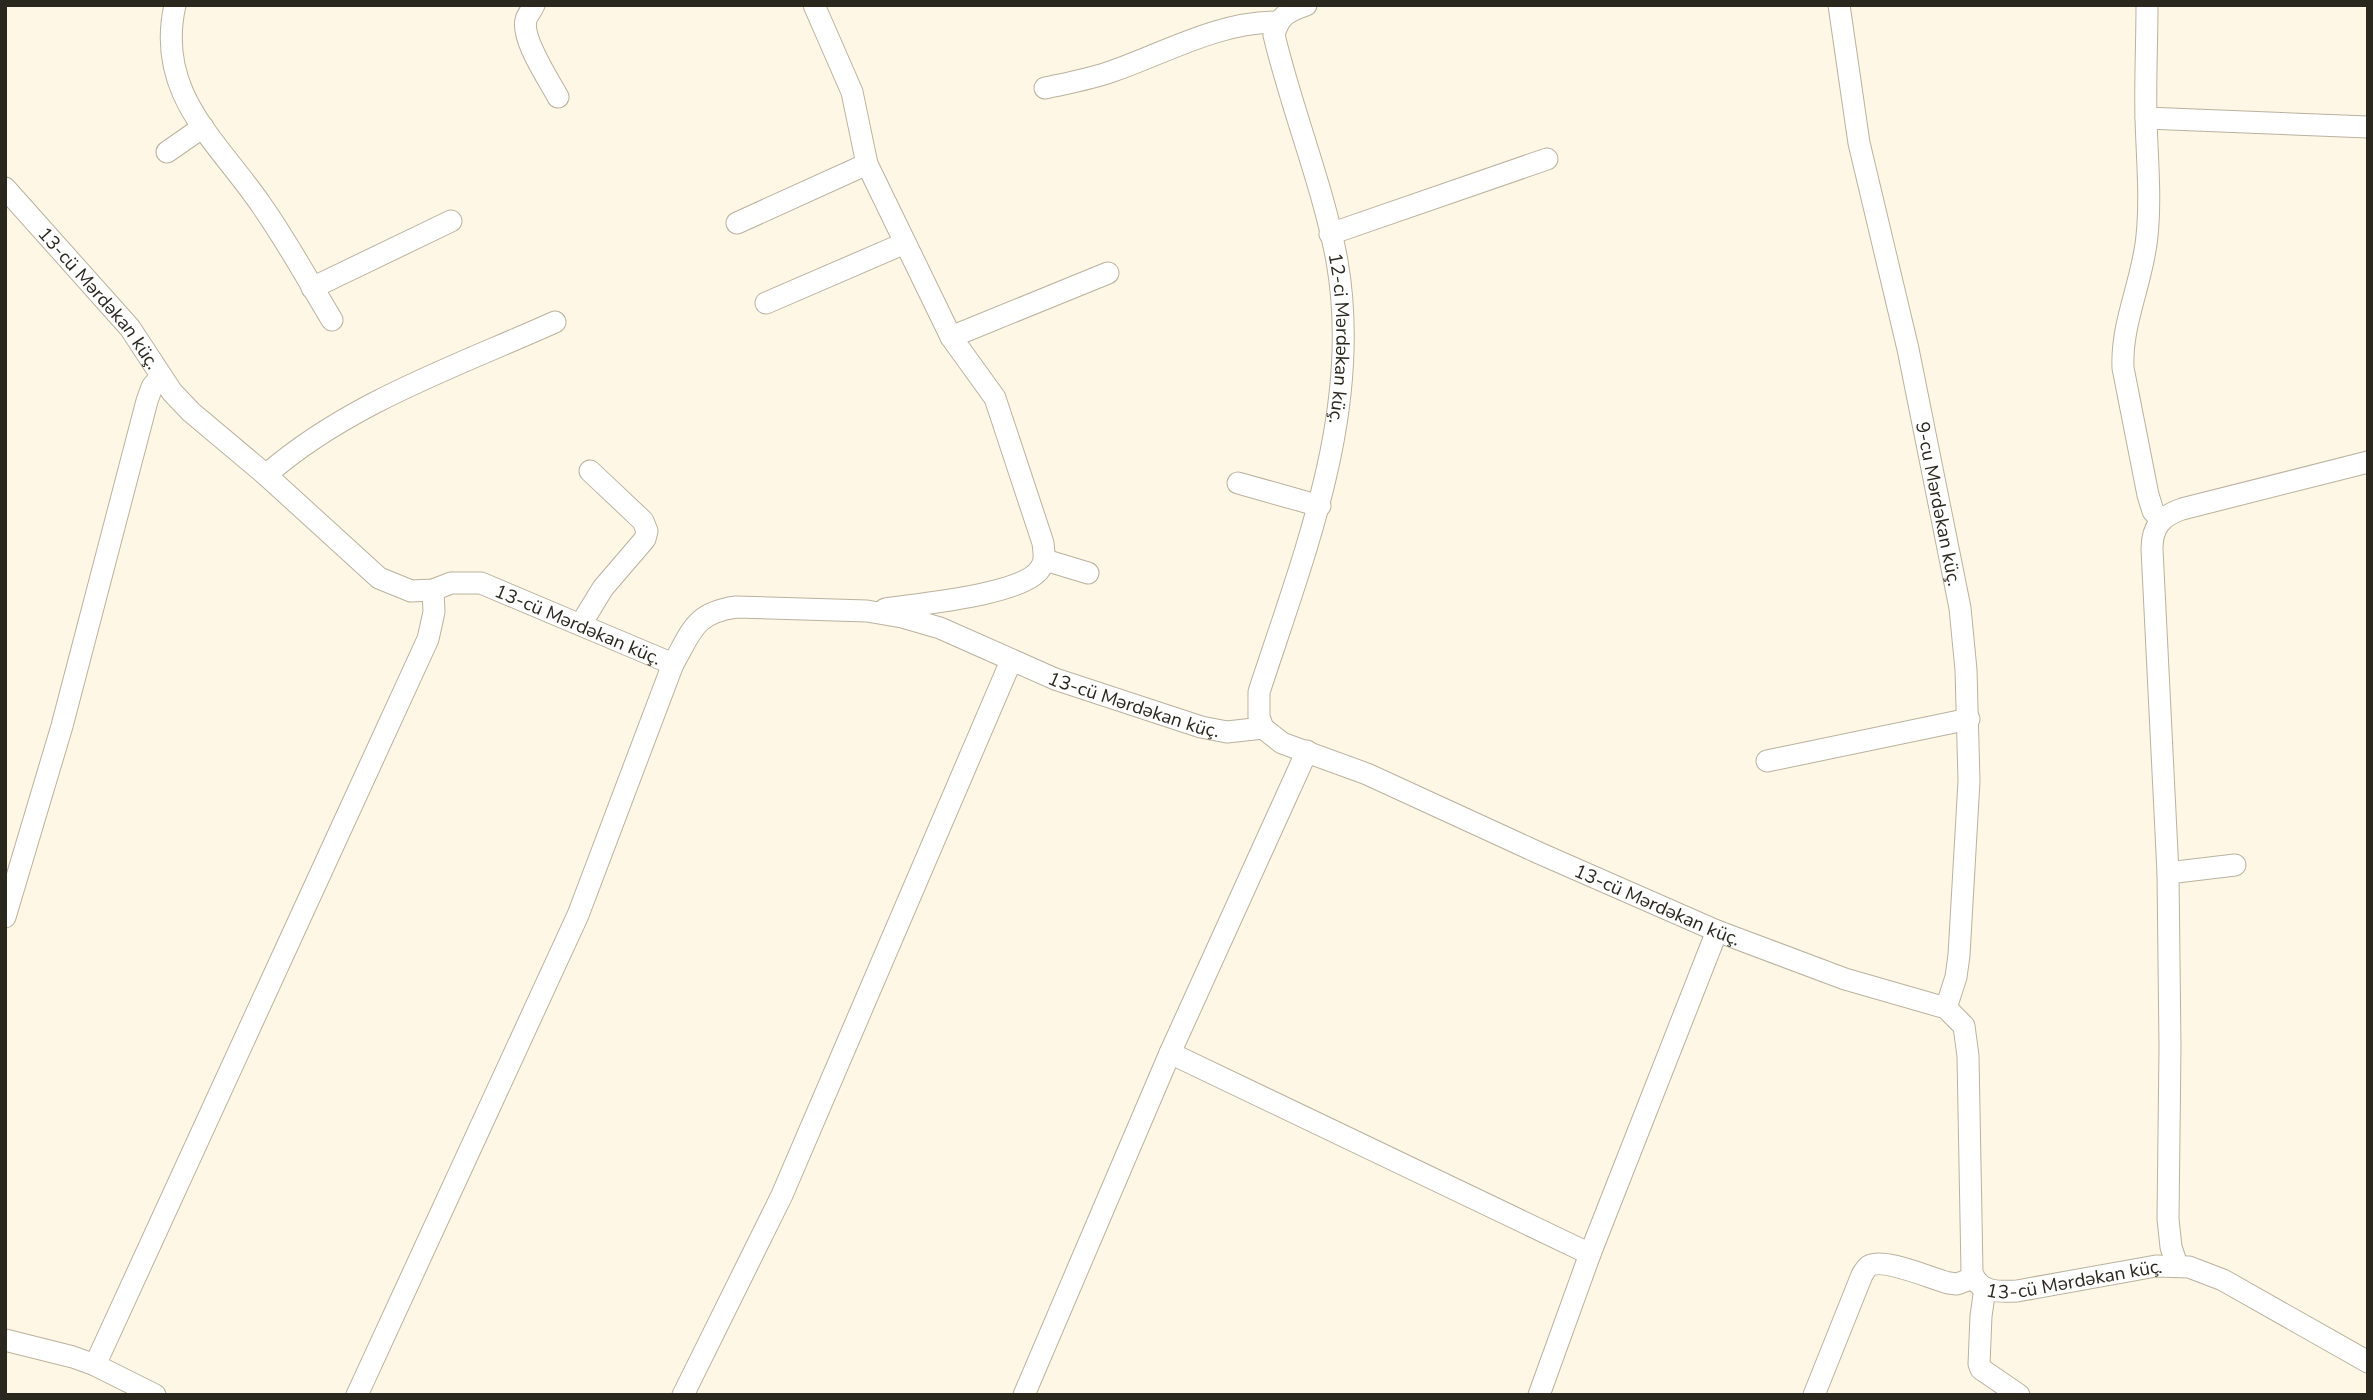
<svg xmlns="http://www.w3.org/2000/svg" width="2373" height="1400" font-family="'Nunito Sans',sans-serif">
<style>
.lines{fill:none;stroke-linecap:round;stroke-linejoin:round}
.minor-casing{stroke:#bab29e;stroke-width:23}
.minor{stroke:#fff;stroke-width:21}
.labels{text-anchor:middle;stroke-width:7;stroke-linejoin:round;paint-order:stroke}
.street-label{font-size:19px;fill:#2a271f;stroke:#fff}
</style>
<rect width="100%" height="100%" fill="#fef7e6"/>
<g class="lines">
<g class="minor-casing">
<g id="minor">
<path d="M175,5C155,94 217,140 262,206C288,243 309,282 332,320"/>
<path d="M534,5C532,10 527,15 526,20C521,39 549,80 558,97"/>
<path d="M814,5L852,92L867,164L951,337L995,398L1043,543C1044,553 1046,561 1040,569C1023,595 917,604 885,609"/>
<path id="s1" d="M1306,5C1288,11 1279,16 1274,35C1292,111 1323,185 1337,261C1363,410 1304,554 1259,692V717L1263,728L1282,743L1367,774L1539,853L1717,931L1845,979L1946,1008L1964,1026L1968,1056L1972,1272C1978,1293 1999,1292 2017,1291L2156,1266L2189,1267L2223,1280L2368,1362"/>
<path id="s2" d="M1839,5L1859,143L1908,349L1960,608L1966,670L1969,781L1959,955L1956,977L1946,1008"/>
<path d="M2147,5C2147,43 2145,81 2146,118C2147,158 2151,196 2147,236C2143,281 2121,322 2123,368L2148,495L2153,511L2161,520"/>
<path d="M1045,88C1068,83 1091,79 1113,71C1167,52 1219,22 1277,22"/>
<path d="M2146,118L2368,127"/>
<path d="M167,152L203,127"/>
<path id="s3" d="M5,188L130,328L172,392L191,412L266,475L379,578L411,591L433,590L451,583H481L673,664C692,631 694,613 736,607L867,611L902,617L940,628L1055,679L1201,727L1227,732L1263,728"/>
<path d="M737,223L867,164"/>
<path d="M1330,234L1547,159"/>
<path d="M312,288L451,221"/>
<path d="M766,303L905,243"/>
<path d="M951,337L1108,273"/>
<path d="M266,475C348,403 457,366 555,322"/>
<path d="M1238,483L1320,506"/>
<path d="M1045,560L1088,573"/>
<path d="M581,624L603,588L645,539L647,531L643,521L590,471"/>
<path d="M1767,761L1969,719"/>
<path d="M2168,873L2235,865"/>
<path d="M5,917L62,726L147,401L152,387L161,376"/>
<path d="M1170,1053L1590,1254"/>
<path d="M2177,1265L2171,1247L2168,1219L2170,1047L2168,873L2152,549C2152,526 2162,516 2182,509L2368,462"/>
<path d="M1985,1288L1981,1316L1979,1364L1981,1369L2019,1395"/>
<path d="M5,1340L73,1357L95,1365L155,1395"/>
<path d="M95,1365L428,639L434,612L433,590"/>
<path d="M357,1395L578,915L673,664"/>
<path d="M683,1395L782,1195L1011,661"/>
<path d="M1024,1395L1170,1053L1307,751"/>
<path d="M1539,1395L1590,1254L1717,931"/>
<path d="M1814,1395L1862,1275C1864,1272 1866,1268 1869,1266C1884,1257 1932,1279 1949,1283L1957,1284L1973,1278"/>
</g>
</g>
<use href="#minor" class="minor"/>
</g>
<g class="labels">
<g class="street-label">
<text dy="7" stroke="none"><textPath href="#s3" startOffset="145">13-cü Mərdəkan küç.</textPath></text>
<text dy="7" stroke="none"><textPath href="#s1" startOffset="359">12-ci Mərdəkan küç.</textPath></text>
<text dy="7" stroke="none"><textPath href="#s2" startOffset="509">9-cu Mərdəkan küç.</textPath></text>
<text dy="7" stroke="none"><textPath href="#s3" startOffset="754">13-cü Mərdəkan küç.</textPath></text>
<text dy="7" stroke="none"><textPath href="#s3" startOffset="1362">13-cü Mərdəkan küç.</textPath></text>
<text dy="7" stroke="none"><textPath href="#s1" startOffset="1194">13-cü Mərdəkan küç.</textPath></text>
<text dy="7" stroke="none"><textPath href="#s1" startOffset="1885">13-cü Mərdəkan küç.</textPath></text>
</g>
</g>
<rect width="2373" height="1400" fill="none" stroke="#2a271f" stroke-width="14"/>
</svg>
